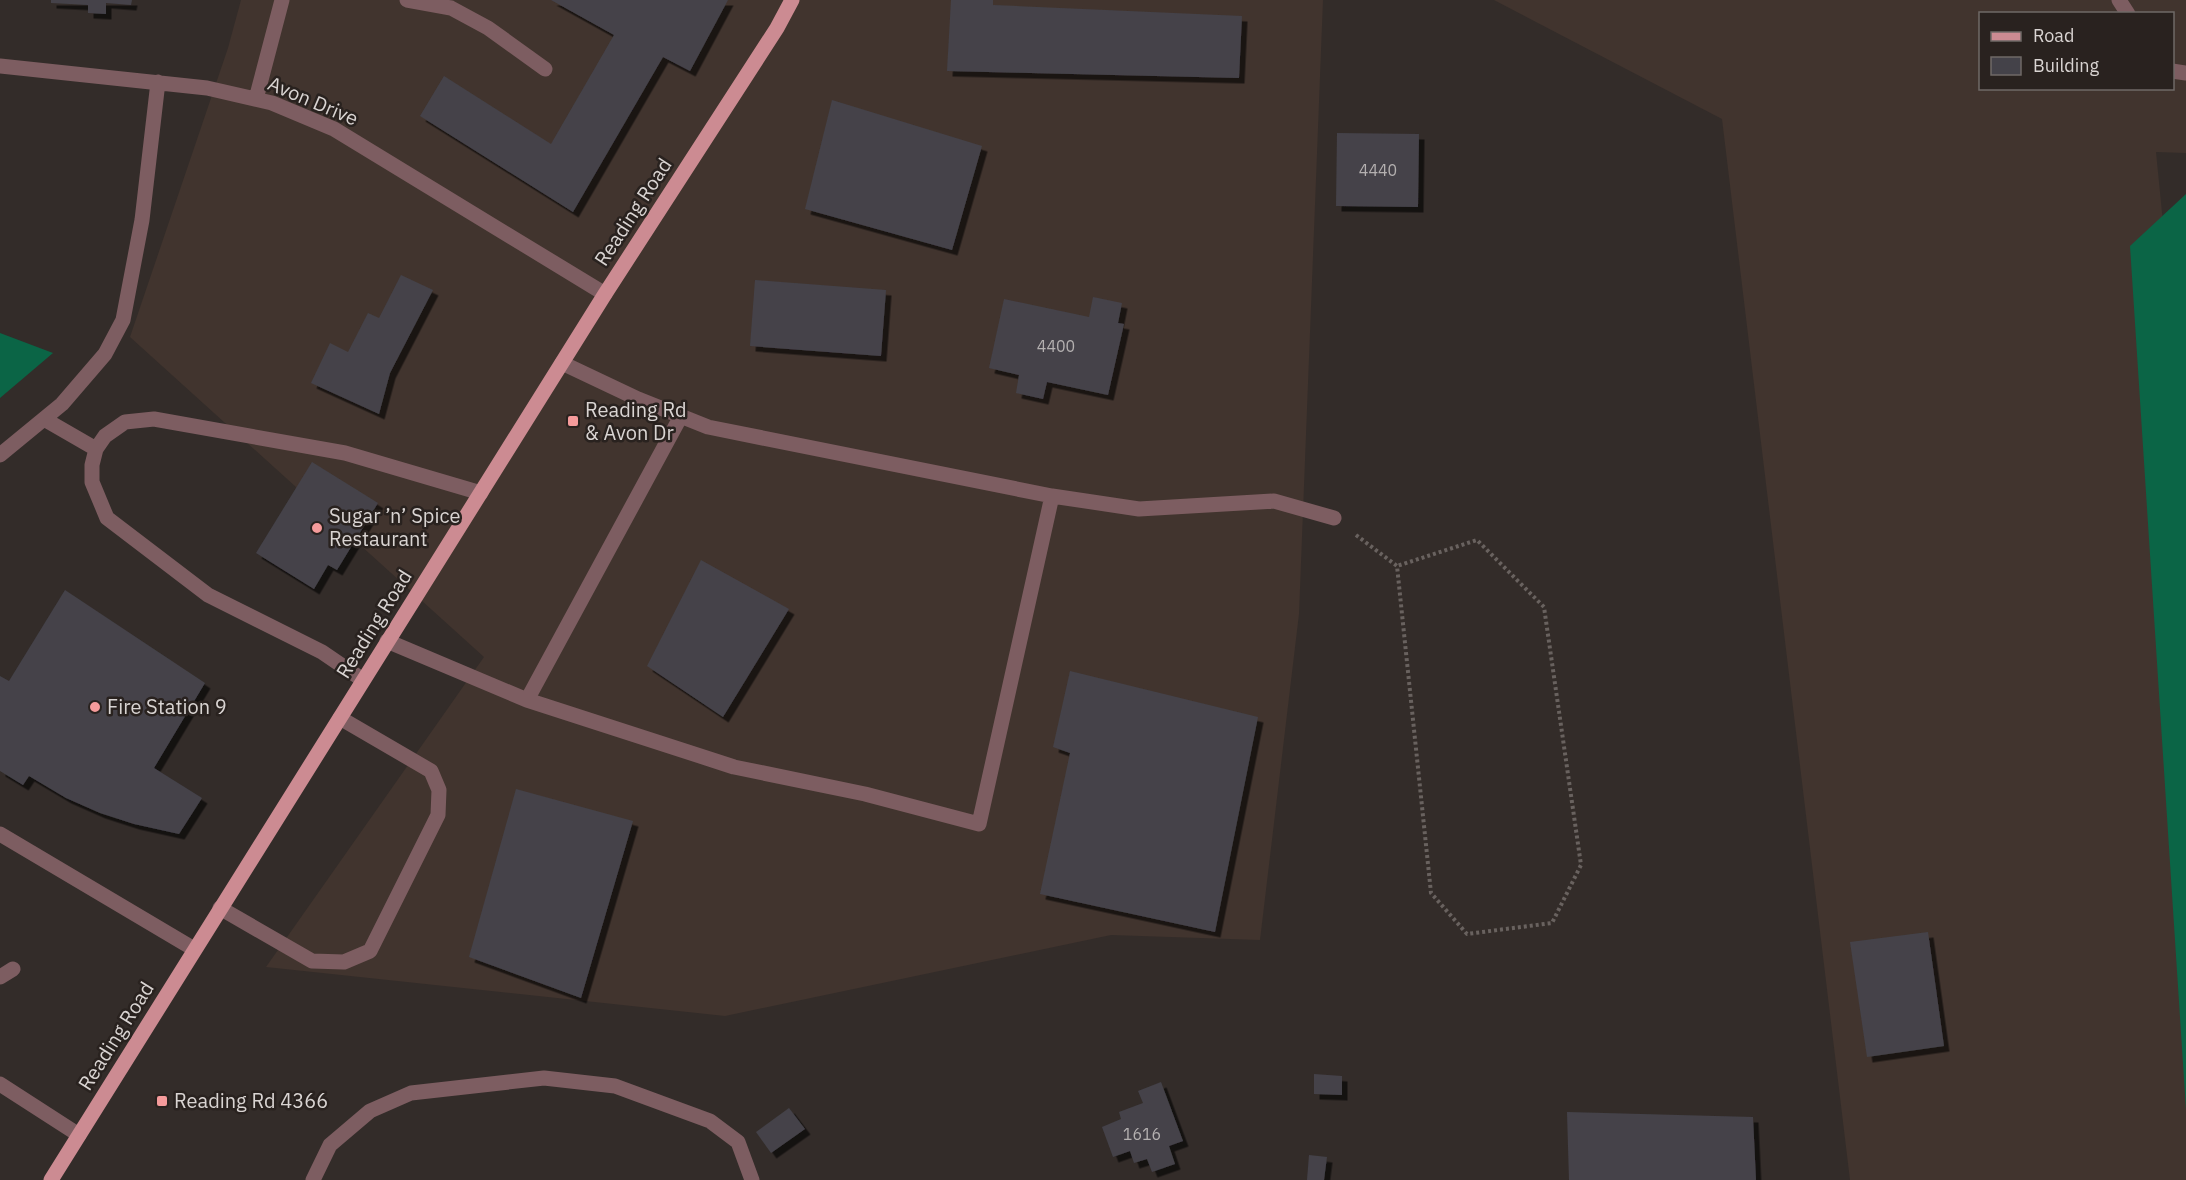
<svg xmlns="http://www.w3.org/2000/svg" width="2186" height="1180" font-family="'IBM Plex Sans',sans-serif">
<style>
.built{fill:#41342e;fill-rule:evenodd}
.forest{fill:#0b6546}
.building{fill:#444249;filter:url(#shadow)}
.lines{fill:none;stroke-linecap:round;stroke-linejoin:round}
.path{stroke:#69625f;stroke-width:4;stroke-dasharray:3 3;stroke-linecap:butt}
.minor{stroke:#7d5d61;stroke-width:15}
.major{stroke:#cc8b92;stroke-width:15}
.poi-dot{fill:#f59b9b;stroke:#29221f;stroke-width:2}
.labels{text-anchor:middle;stroke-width:5;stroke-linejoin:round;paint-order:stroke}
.number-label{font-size:16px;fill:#b4b0b0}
.street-label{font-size:20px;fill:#d9d4d2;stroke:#29221f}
.poi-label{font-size:20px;fill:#d9d4d2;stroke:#29221f;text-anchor:start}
</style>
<defs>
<filter id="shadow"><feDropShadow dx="5.5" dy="5.5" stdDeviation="0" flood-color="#0009"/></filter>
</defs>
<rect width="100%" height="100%" fill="#332c29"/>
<path class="built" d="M241,0H1323L1299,614L1260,940L1111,935L725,1016L266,967L484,657L130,337L228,48Z
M1494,0H2186V153L2156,152L2186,454V1180H1850L1722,119ZM1980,14H2172V88H1980Z"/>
<path class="forest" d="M2186,194V1110L2130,246Z
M0,333L53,353L0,398Z"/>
<path class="building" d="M51,0H132L131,5L106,3V14L88,13V5L51,3Z
M551,0H728L690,71L663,57L573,212L420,116L444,76L551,144L614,35Z
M951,0H993V5L1242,16L1239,78L947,71Z
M832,100L982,146L952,250L805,209Z
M1337,133L1419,134L1418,207L1336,206Z
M401,275L433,290L390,373L379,414L311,383L330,343L348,352L368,313L379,318Z
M755,280L886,290L881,356L750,346Z
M1093,297L1122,303L1118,323L1124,324L1108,395L1047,382L1043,399L1016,393L1019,375L989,368L1004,299L1089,317Z
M312,462L378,503L337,570L328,565L314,589L256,553Z
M701,560L789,609L723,717L647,666Z
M65,590L205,683L154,768L202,798L179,834L134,824L100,813L66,798L29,776L23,785L0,771V676L9,681Z
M1070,671L1258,717L1215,932L1040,894L1070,753L1053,747Z
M516,789L633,821L581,998L469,957Z
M1928,932L1944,1046L1867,1057L1850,942Z
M1314,1074L1342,1076V1095L1314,1094Z
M1161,1082L1183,1141L1169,1146L1175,1164L1152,1172L1147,1159L1134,1163L1130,1151L1113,1157L1102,1127L1121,1119L1119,1112L1143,1103L1138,1091Z
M789,1108L805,1129L771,1153L756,1132Z
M1567,1112L1753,1117L1756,1180H1569Z
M1309,1155L1327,1157L1324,1180H1307Z"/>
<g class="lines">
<path class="path" d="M1356,535L1397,566L1431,893L1467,934L1552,923L1581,865L1544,607L1477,540L1397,566"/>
<path class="minor" d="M407,0L451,8L488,28L545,69
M2119,0L2128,14
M0,66L207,88L272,103L334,129L605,294
M2172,71L2186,73
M256,99L282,0
M44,419L96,449
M0,455L62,404L105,354L123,320L142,220L158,82
M1052,496L1139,509L1274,501L1334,518
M387,641L527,700L734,767L865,794L979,824L1052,496L708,427L638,399L562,363
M363,680L322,652L208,595L107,518L92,482V465L96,449L105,436L125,422L154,419L345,453L481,493
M527,700L681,416
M0,834L194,949
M220,908L312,961L344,962L370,951L438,815L439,790L431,771L340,718
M0,977L13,969
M0,1084L79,1135
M313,1180L330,1145L370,1111L411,1093L544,1078L615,1086L710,1121L738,1142L752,1180"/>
<path class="major" d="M51,1180L605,294L777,28L792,0"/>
</g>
<g class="poi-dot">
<rect x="567" y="415" width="12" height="12" rx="3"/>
<circle cx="317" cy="528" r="6"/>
<circle cx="95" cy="707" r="6"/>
<rect x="156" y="1095" width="12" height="12" rx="3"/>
</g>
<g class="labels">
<g class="number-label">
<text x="1378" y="176">4440</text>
<text x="1056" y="352">4400</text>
<text x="1142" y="1140">1616</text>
</g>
<g class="street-label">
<text transform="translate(313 101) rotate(23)" y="7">Avon Drive</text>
<text transform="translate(633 212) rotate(-57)" y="7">Reading Road</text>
<text transform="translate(374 624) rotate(-58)" y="7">Reading Road</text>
<text transform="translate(116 1036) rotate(-58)" y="7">Reading Road</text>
</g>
<g class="poi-label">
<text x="585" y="417">Reading Rd<tspan x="585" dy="23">&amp; Avon Dr</tspan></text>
<text x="329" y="523">Sugar ’n’ Spice<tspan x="329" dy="23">Restaurant</tspan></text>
<text x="107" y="714">Fire Station 9</text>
<text x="174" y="1108">Reading Rd 4366</text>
</g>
</g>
<rect x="1979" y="12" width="195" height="78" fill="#29221f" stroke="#6f6967" stroke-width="1.5"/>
<rect x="1991" y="32" width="30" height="9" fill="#cc8b92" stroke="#6f6967" stroke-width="1.5"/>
<text x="2033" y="42" font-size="18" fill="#d9d4d2">Road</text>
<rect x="1991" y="57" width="30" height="18" fill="#444249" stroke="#6f6967" stroke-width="1.5"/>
<text x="2033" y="72" font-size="18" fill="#d9d4d2">Building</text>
</svg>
